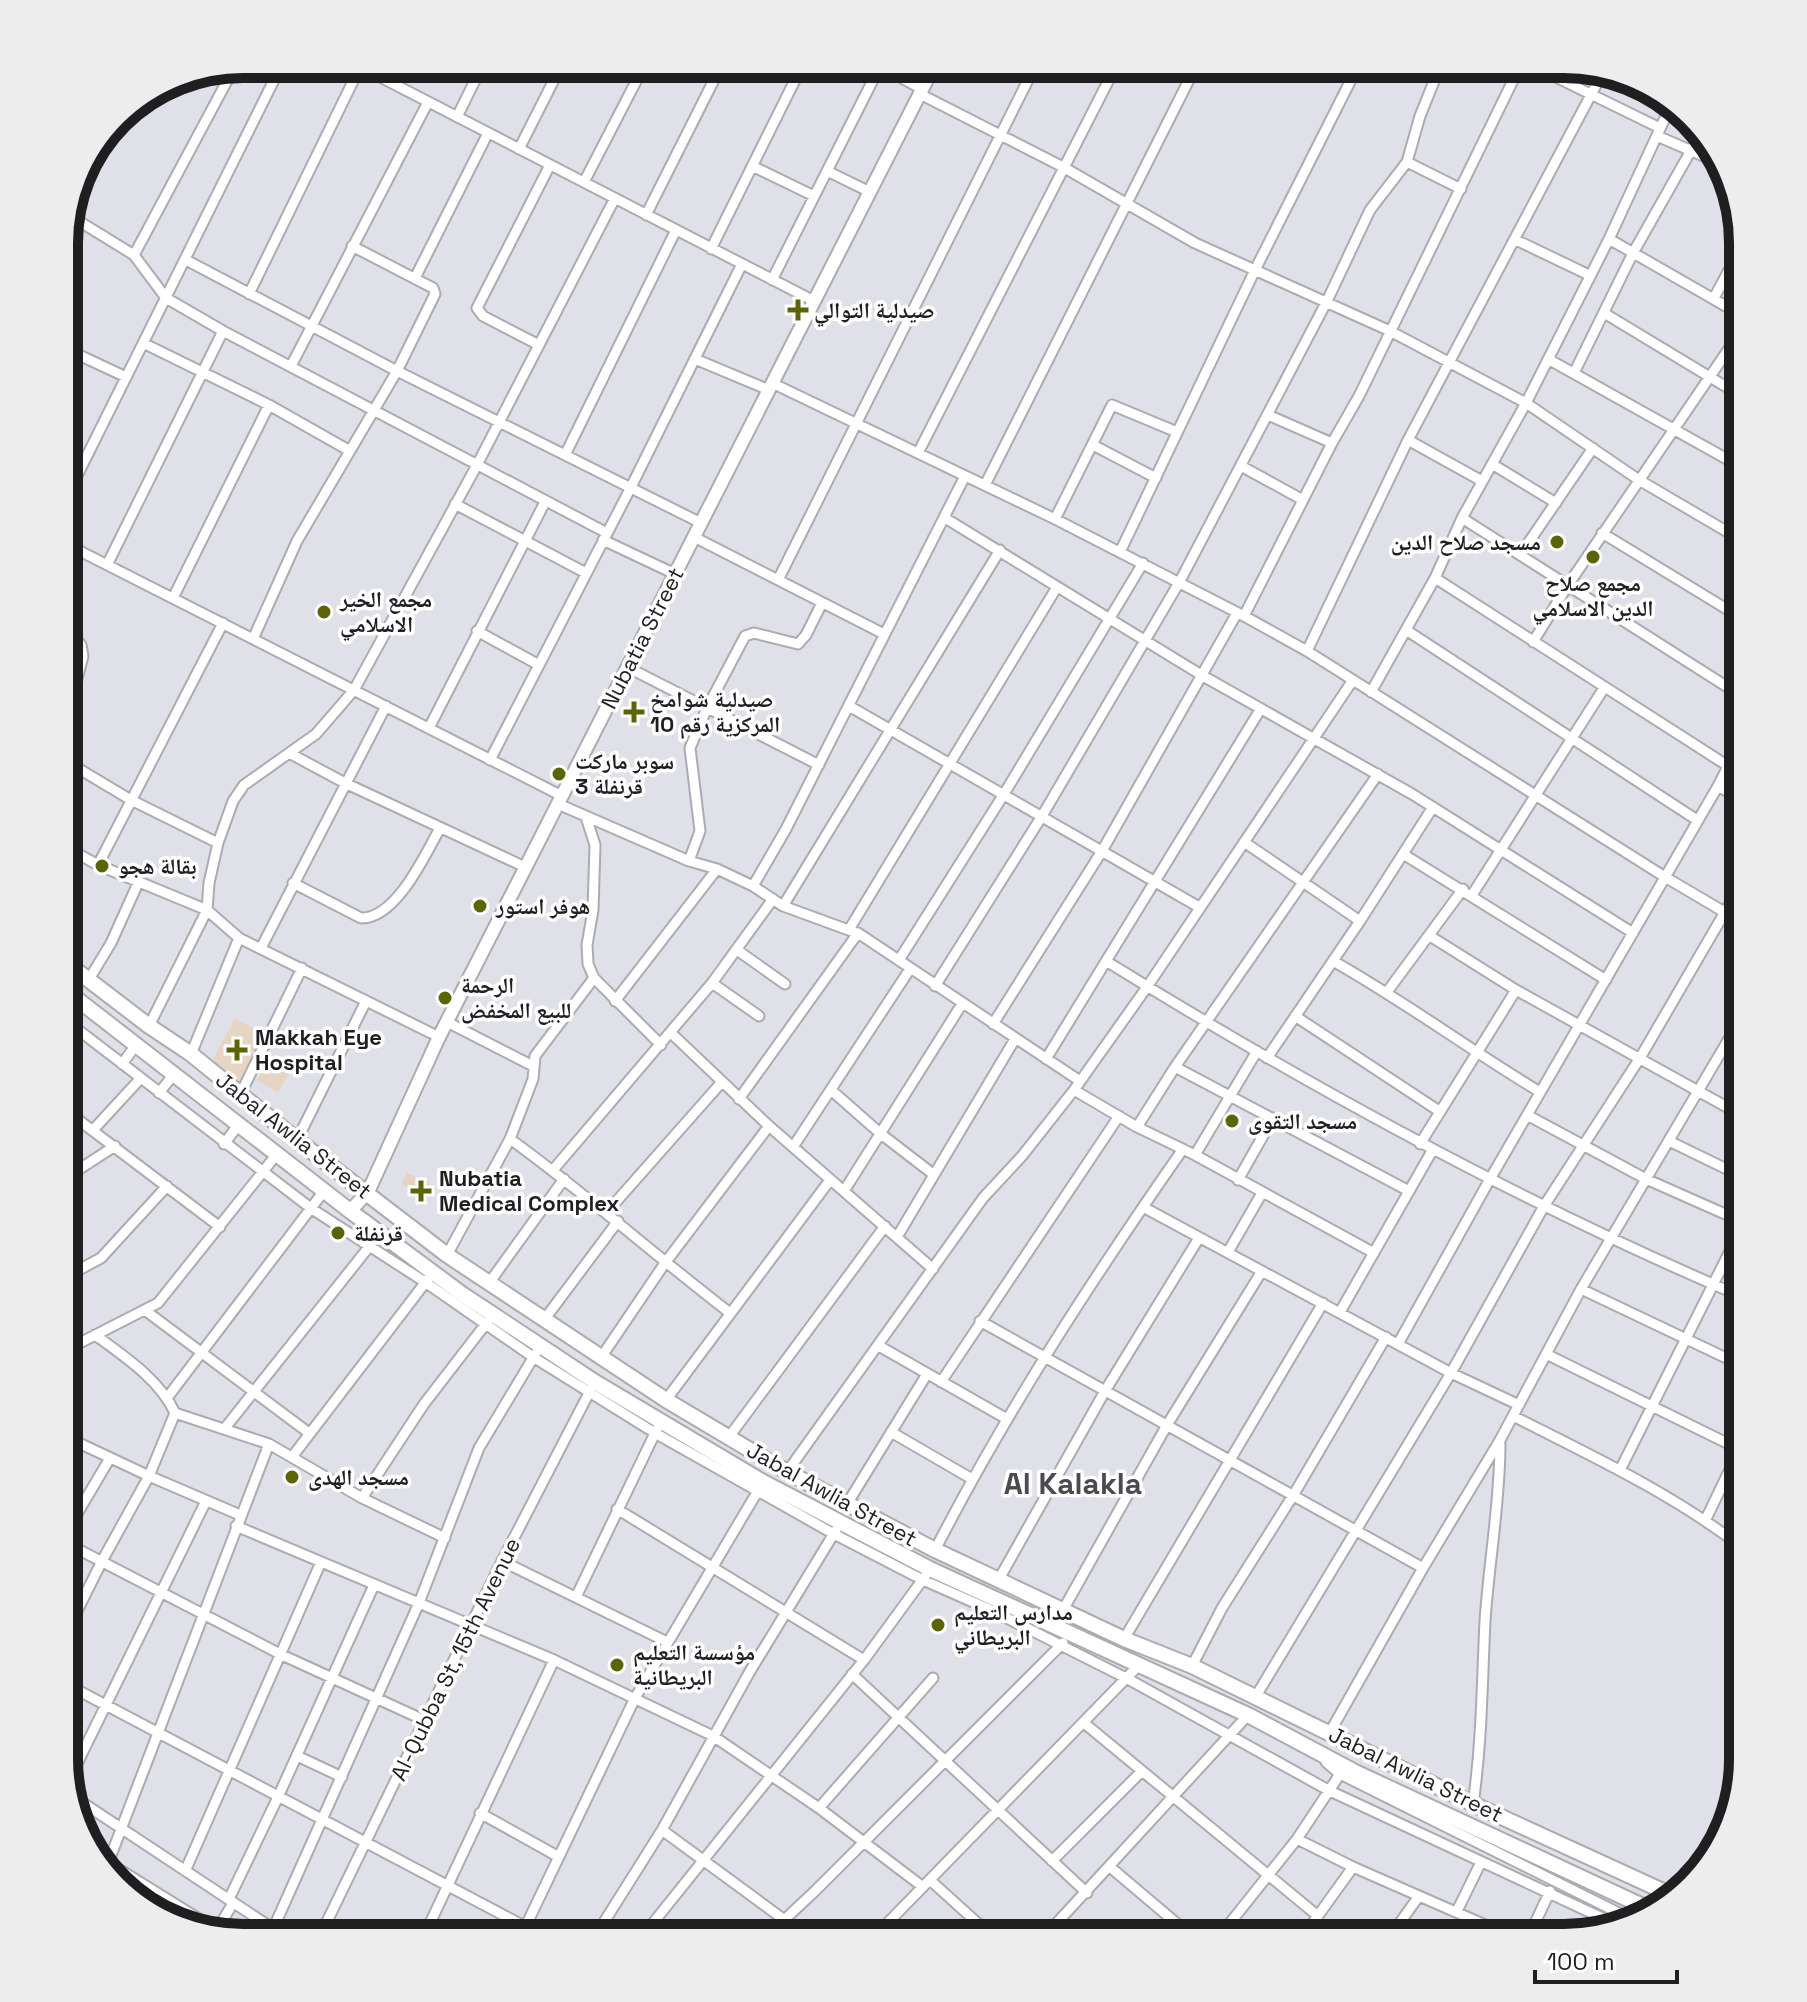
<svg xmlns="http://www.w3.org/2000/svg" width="1807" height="2002" font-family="'Space Grotesk','Noto Naskh Arabic',sans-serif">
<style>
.medical{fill:#e6d5c3}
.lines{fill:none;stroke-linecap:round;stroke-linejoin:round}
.street-casing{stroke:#ababb2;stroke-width:13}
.secondary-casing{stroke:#ababb2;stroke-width:16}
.primary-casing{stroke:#ababb2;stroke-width:18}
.street{stroke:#fff;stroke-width:9}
.secondary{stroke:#fff;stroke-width:12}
.primary{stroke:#fff;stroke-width:14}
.poi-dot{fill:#5b6505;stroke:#fff;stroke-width:3}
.labels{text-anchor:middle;stroke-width:7;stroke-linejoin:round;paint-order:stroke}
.poi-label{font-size:22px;font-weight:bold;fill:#1f1f22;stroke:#fff;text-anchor:start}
.street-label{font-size:22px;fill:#1f1f22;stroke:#fff}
.district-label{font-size:30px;font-weight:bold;fill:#4a4a50;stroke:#fff}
.rim{fill:none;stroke:#1f1f22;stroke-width:10}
</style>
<rect width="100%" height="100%" fill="#e0e1e8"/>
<path class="medical" d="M235,1018L265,1035L237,1086L210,1065Z
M270,1056L292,1068L278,1093L257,1080Z
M407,1173L431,1183L426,1199L401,1184Z"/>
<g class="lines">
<g class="street-casing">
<path id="street" d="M355,64L814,301
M876,64L922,89
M1529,64L1660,128
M392,83L402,64
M920,94L1063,167L1195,243L1390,331L1526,403L1639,480L1743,541
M457,117L483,64
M1657,136L1715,161
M519,149L562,64
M1407,162L1461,189
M752,166L814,196
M827,171L870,192
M584,182L645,64
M69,215L134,255L166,298L223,331L607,533
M646,215L722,64
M1609,239L1743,316
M1516,240L1589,275
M711,249L803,64
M134,255L235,66
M186,260L397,371L701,523
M415,278L488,133
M772,280L880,66
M249,294L360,67
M1714,298L1743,244
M1604,313L1743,397
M143,343L269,405L350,451
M539,345L483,316L477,308L550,165
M64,348L126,377
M695,359L769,390
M1548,359L1743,468
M291,366L428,102
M1574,373L1633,253L1702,131
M772,383L1055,519L1244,616L1307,651L1665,877L1743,923
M1268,415L1332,443
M1408,440L1482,481
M1093,445L1156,478
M918,453L1117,64
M565,455L676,230
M1492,464L1556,503
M1241,466L1303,500
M985,485L1197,64
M64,502L282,64
M455,504L586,573
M945,518L1203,676L1412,794L1633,933
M1462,518L1743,697
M1055,519L1112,405L1177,432
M1602,533L1743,619
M694,537L884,634
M603,540L675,574
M64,543L562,796
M1120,552L1255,270L1359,64
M1520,555L1593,448
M107,565L223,331
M1435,578L1728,766
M778,580L1036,64
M173,598L269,405
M1244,616L1332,443L1359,396L1521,64
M1406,630L1697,820
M477,631L539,665
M253,639L297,541L397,371L435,294L433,288L352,246
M1533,642L1568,585L1743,328
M1307,651L1408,440L1603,72
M627,667L819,765
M1371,692L1435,578L1462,518L1526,403L1609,239L1671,105
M849,706L1199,907
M429,728L545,502
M64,729L83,656L81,645L64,625
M289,753L345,783L525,867
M64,760L131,800L218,843
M490,760L630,489L742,264
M1718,786L1743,801
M558,804L689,861L717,869L753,886L783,906L854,932
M586,817L595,845L593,910L587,945L588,964L594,978L661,1045
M1244,842L1360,921
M64,846L98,865L207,910L239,938L439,1037
M1403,854L1606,980
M689,861L700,831L690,748L707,708L745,636L754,633L798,644L806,635L822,603
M98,865L223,623
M293,883L361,918C396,919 425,855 440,828
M753,886L786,829L965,476
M1472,895L1604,688
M783,906L1000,550
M850,928L1057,587
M1430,936L1516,990L1743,1116
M261,948L386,706
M737,950L785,984
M899,960L1004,794L1143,563
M1106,961C1311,1088 1521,1203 1743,1297
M1333,961C1404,1001 1470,1050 1540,1092
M88,981L111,943L139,881
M712,983L759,1016
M935,986L1042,816L1180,581L1327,301L1370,210L1407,162L1420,116L1441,64
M1387,992L1463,889
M615,1001L717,869
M64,1007L76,998
M1295,1016L1439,1111
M64,1019L312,1209L425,1282L533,1357L655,1433L834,1534L923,1580L991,1610L1128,1679L1330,1791L1611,1922
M447,1022L533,1066
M993,1024L1102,851L1237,613
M149,1026L207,910L209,883L218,843L233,801L244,785L316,734L354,690L477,465L615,198
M671,1033L769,1126L933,1269
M191,1054L239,938
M1267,1058L1360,921L1433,807
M1046,1059L1260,710
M122,1064L136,1045
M1175,1067L1409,1191
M831,1090L881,1134L933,1174
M1074,1090L1137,1127L1195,1155L1374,1253
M159,1093L174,1074
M241,1093L302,968
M739,1099L858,933L1080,1081
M64,1109L220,1227
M1527,1115L1646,1179L1743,1222
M1137,1127L1175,1067L1378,774
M93,1130L140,1079
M510,1139C586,1194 656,1256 730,1313
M297,1140L366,1001
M1669,1141L1743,1177
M224,1144L239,1124
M1420,1144L1516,990
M793,1147L910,969
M1195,1155L1257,1051
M553,1170L712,983L773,899
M64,1179L115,1146
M1238,1180L1273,1118
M844,1191L962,1004
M1143,1207L1451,1373L1519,1405
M607,1212L721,1083
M897,1237L1015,1039
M1228,1252L1262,1193
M447,1255L510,1139L533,1079L535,1056L594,978
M64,1278L101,1258L167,1186
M489,1283L564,1179
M1581,1289L1743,1366
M146,1311L309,1433
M1340,1312L1432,1151
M544,1320L618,1221
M980,1321L1423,1568
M95,1335C124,1356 160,1380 175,1413L269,1444L362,1498L445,1538
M1398,1344L1490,1179L1718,786L1743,737
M879,1346L1007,1419
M64,1351L158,1303L277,1154
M1546,1354L1743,1451
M602,1356L665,1263L769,1126
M941,1382L1119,1116
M167,1398L324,1191
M666,1400L830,1180
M1513,1416C1592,1456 1673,1494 1743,1548
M225,1428L380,1233
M891,1432L972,1479
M64,1436L149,1476L240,1515
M729,1437L885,1226
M292,1457L428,1279
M1620,1470L1743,1225
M787,1472L983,1198L1022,1156L1074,1090L1147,987L1353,680
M362,1498L424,1404L488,1321
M847,1504L927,1374
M617,1509L864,1660
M1705,1521L1743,1442
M236,1526L554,1660L713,1736L819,1808L923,1887
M64,1536L110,1458
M64,1542L282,1655L426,1721
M935,1550C1007,1410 1093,1278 1183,1149
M502,1561L667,1642
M999,1579L1105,1391L1199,1238
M577,1595L657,1429
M1063,1610L1167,1425L1262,1271
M64,1637L102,1561L149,1476L175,1413
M1124,1639L1323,1303
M1192,1666L1222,1608L1294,1494L1386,1337
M852,1674L1087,1893
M64,1683L526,1927
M1256,1696L1451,1373L1544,1206L1640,1058L1743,881
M1084,1723L1318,1916
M1330,1732L1423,1568L1500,1440L1581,1289L1743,1015
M297,1756L342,1777
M1326,1762L1340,1774L1627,1917
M70,1778L206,1501
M77,1799L287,1938
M1473,1804C1482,1742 1482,1683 1485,1621C1489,1561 1500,1503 1500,1444
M819,1808L933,1678
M480,1813L559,1857
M662,1830L809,1938
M1297,1839L1353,1867L1515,1938
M1052,1861L1141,1772
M109,1863L217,1930
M1110,1867L1194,1938
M186,1869L321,1562
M105,1871L269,1444
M930,1880L994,1938
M229,1899L278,1797L374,1585
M1457,1911L1481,1862
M1059,1921L1078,1938
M216,1932L233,1903
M269,1938L419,1603L479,1448L536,1353
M319,1938L502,1561L591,1389
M423,1938L554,1660
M520,1938L635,1698L759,1489
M594,1938L662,1830L749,1673L836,1530
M641,1938L864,1660L926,1575
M765,1938L816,1890L1063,1643
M873,1938L1139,1665
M1043,1938L1248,1715
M1218,1938L1297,1839L1340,1774
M1302,1938L1353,1867
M1389,1938L1419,1896
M1482,1938L1488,1926
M1528,1938L1550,1891"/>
</g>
<g class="secondary-casing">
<path id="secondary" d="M350,1211L368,1192L439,1037L935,64"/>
</g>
<g class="primary-casing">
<path id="primary" d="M64,961L149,1026L191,1054L297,1140L447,1255L666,1400L787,1472L935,1550L1124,1639L1192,1666L1473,1804L1676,1897
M64,989L350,1211L462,1294L595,1382L763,1482L930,1569L1248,1715L1355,1772L1649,1909"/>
</g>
<use href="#street" class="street"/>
<use href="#secondary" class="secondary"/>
<use href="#primary" class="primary"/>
</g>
<g class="poi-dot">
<path d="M794 298h8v8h8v8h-8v8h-8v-8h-8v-8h8z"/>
<circle cx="1557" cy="542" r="8"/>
<circle cx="1593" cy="557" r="8"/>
<circle cx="324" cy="612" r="8"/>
<path d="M630 700h8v8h8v8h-8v8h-8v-8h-8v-8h8z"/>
<circle cx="559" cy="774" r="8"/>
<circle cx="102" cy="866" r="8"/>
<circle cx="480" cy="906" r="8"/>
<circle cx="445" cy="998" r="8"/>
<path d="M233 1038h8v8h8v8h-8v8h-8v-8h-8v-8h8z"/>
<circle cx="1232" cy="1121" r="8"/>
<path d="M417 1179h8v8h8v8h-8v8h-8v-8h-8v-8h8z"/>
<circle cx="338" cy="1233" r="8"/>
<circle cx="292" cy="1477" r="8"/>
<circle cx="938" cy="1625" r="8"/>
<circle cx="617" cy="1665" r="8"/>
</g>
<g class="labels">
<g class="poi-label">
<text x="814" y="318">صيدلية التوالي</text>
<text x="1541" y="550" text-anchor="end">مسجد صلاح الدين</text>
<text x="1593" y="591" text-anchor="middle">مجمع صلاح<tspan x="1593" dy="25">الدين الاسلامي</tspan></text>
<text x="340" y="607">مجمع الخير<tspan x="340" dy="25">الاسلامي</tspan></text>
<text x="650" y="707">صيدلية شوامخ<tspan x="650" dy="25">المركزية رقم 10</tspan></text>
<text x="575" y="769">سوبر ماركت<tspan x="575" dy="25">قرنفلة 3</tspan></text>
<text x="118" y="874">بقالة هجو</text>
<text x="496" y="914">هوفر استور</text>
<text x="461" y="993">الرحمة<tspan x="461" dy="25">للبيع المخفض</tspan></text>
<text x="255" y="1045">Makkah Eye<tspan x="255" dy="25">Hospital</tspan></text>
<text x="1248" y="1129">مسجد التقوى</text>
<text x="439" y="1186">Nubatia<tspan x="439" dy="25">Medical Complex</tspan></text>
<text x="354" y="1241">قرنفلة</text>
<text x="308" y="1485">مسجد الهدى</text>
<text x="954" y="1620">مدارس التعليم<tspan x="954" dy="25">البريطاني</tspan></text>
<text x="633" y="1660">مؤسسة التعليم<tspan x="633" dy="25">البريطانية</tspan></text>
</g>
<g class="street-label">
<text transform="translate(642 638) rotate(-63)" y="8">Nubatia Street</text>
<text transform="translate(294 1135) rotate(38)" y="8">Jabal Awlia Street</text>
<text transform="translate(832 1494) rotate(29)" y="8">Jabal Awlia Street</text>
<text transform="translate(455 1659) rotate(-64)" y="8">Al-Qubba St, 15th Avenue</text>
<text transform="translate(1416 1774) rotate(26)" y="8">Jabal Awlia Street</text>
</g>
<g class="district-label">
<text x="1073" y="1494">Al Kalakla</text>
</g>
</g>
<path d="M0 0H1807V2002H0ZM243 78H1564A165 165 0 0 1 1729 243V1759A165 165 0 0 1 1564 1924H243A165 165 0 0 1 78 1759V243A165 165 0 0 1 243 78Z" fill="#ededed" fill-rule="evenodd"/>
<path class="rim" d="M243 78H1564A165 165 0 0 1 1729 243V1759A165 165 0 0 1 1564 1924H243A165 165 0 0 1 78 1759V243A165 165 0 0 1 243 78Z"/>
<path d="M1535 1970v12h142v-12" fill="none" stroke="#1f1f22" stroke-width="4"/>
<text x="1547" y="1970" font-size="24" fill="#1f1f22" stroke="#ffffff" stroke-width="6" paint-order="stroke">100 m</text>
</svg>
